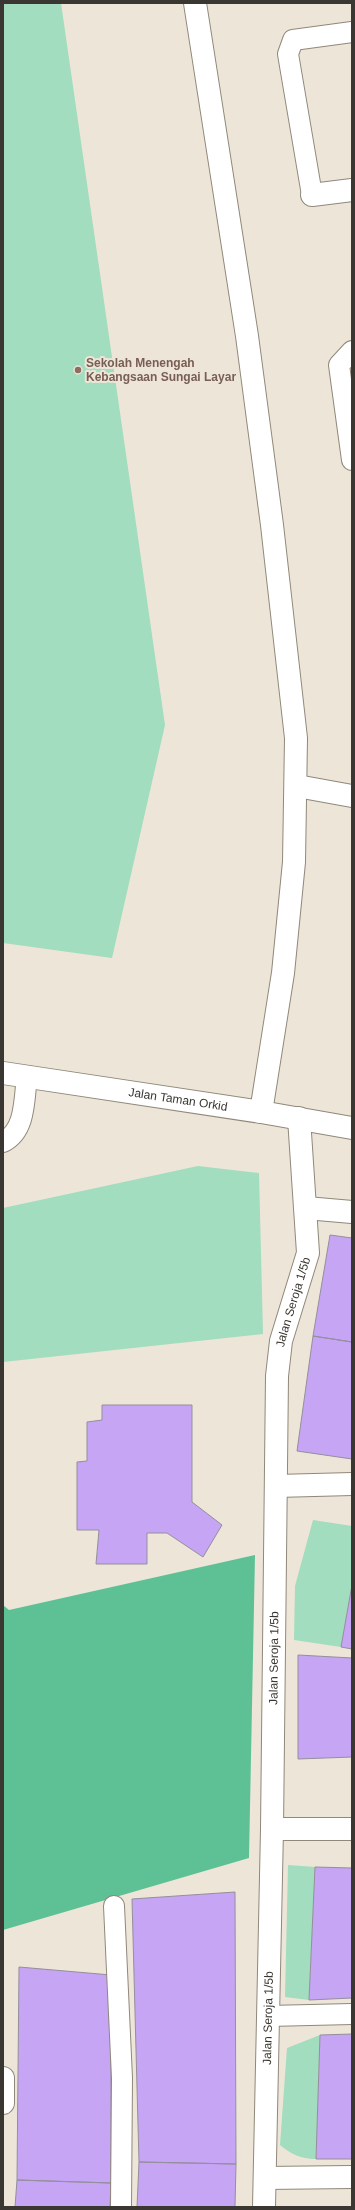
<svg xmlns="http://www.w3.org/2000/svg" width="355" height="2210" font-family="Arial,sans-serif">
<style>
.green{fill:#a1ddbe}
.forest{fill:#5dc195}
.building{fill:#c5a5f4;stroke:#948f9c}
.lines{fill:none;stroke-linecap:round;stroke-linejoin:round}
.service-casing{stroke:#8f887b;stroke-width:22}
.minor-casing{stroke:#8f887b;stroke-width:24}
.secondary-casing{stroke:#8f887b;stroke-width:24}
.service{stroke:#fff;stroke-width:20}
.minor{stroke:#fff;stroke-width:22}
.secondary{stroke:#fff;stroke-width:22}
.education-dot{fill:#8d6e63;stroke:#ede5d8;stroke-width:1.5}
.labels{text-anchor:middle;stroke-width:4;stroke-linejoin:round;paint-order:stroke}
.education-label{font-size:12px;font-weight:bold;fill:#785e54;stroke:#ede5d8;text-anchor:start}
.street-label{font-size:12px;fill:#3a3732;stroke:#ede5d8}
</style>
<rect width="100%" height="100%" fill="#ede5d8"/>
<path class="green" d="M3,3H61L165,725L112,958L3,943Z
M198,1166L259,1173L263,1334L3,1362V1208Z
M313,1520L352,1526V1585L341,1647L294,1640L295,1586Z
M288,1865L315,1867L309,2000L285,1997Z
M320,2035L316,2159C301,2159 291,2154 280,2145L287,2048Z"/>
<path class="forest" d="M255,1555L249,1858L3,1930V1605L9,1610Z"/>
<path class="building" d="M330,1235L352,1238V1342L313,1336Z
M313,1336L352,1342V1459L297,1451Z
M102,1405H192V1502L222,1525L203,1557L167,1533H147V1564H96L99,1530H77V1462L87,1461V1422L102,1420Z
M352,1585V1649L341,1647Z
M298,1655L352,1658V1757L298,1759Z
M315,1867L352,1868V1998L309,2000Z
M235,1892L236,2164L139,2162L132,1899Z
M19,1967L111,1975V2183L17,2180Z
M352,2034V2159H316L320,2035Z
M139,2162L236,2164L235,2207H137Z
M17,2180L111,2183L110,2207H15Z"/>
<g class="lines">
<g class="service-casing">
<path id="service" d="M312,195L288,54L293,40L352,32
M352,351L339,365L352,460
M3,1142C26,1131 24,1099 27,1076
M114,1906L122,2078L121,2207
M268,2016L352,2014"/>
</g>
<g class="minor-casing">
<g id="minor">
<path d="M195,3L247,336L272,525L296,738L294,862L283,973L261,1112"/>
<path d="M312,195L352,190"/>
<path d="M297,786L352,796"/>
<path d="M306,1208L352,1212"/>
<path d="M276,1486L352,1484"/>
<path d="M272,1829H352"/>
<path d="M3,2078V2103"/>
<path d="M265,2178L352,2177"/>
<path id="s1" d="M264,2207L272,1829L277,1376L281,1341L308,1253L299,1118"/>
</g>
</g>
<g class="secondary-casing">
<g id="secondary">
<path id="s2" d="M3,1073L261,1112L352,1128"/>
</g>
</g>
<use href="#service" class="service"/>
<use href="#minor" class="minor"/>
<use href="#secondary" class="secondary"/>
</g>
<circle class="education-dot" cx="78" cy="370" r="4"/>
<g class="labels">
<g class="education-label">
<text x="86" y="367">Sekolah Menengah<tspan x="86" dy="14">Kebangsaan Sungai Layar</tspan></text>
</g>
<g class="street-label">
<text dy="4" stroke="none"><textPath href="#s2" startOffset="177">Jalan Taman Orkid</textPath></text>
<text dy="4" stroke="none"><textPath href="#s1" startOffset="907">Jalan Seroja 1/5b</textPath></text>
<text dy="4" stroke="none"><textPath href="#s1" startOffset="549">Jalan Seroja 1/5b</textPath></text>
<text dy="4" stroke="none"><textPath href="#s1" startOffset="189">Jalan Seroja 1/5b</textPath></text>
</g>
</g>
<rect width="355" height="2210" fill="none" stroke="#3a3732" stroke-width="8"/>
</svg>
